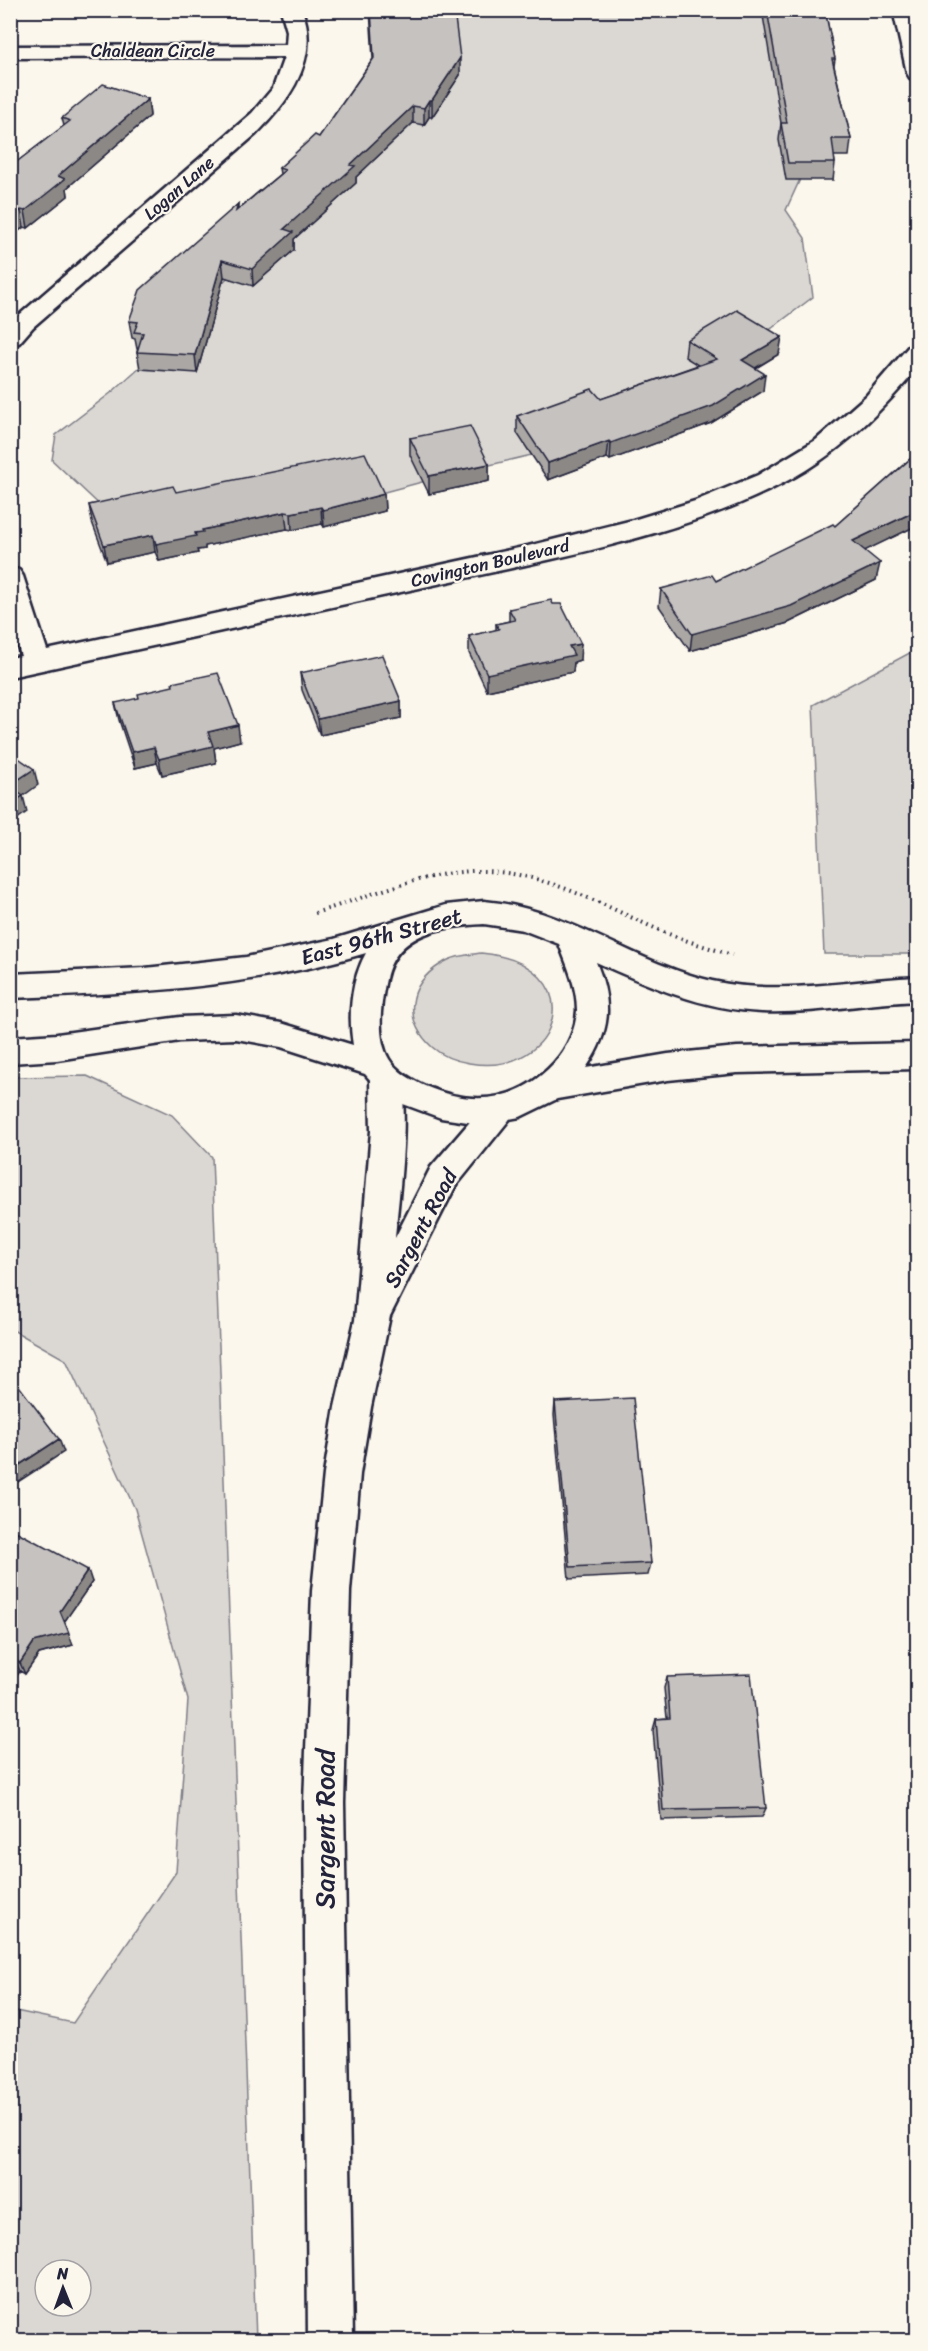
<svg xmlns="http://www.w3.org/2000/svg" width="928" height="2351" font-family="Sriracha,sans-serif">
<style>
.green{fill:#dbd8d3;stroke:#7e7d87;stroke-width:1.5;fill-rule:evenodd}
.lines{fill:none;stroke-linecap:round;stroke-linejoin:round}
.minor-casing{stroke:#22223b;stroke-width:5}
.tertiary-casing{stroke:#22223b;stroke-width:5}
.primary-casing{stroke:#22223b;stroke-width:5}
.path{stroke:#22223b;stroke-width:4;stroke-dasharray:1.5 4.5;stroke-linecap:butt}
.minor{fill:#fbf7ec;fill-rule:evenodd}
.tertiary{fill:#fbf7ec;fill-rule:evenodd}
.primary{fill:#fbf7ec;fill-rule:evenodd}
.wall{fill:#aaa7a5;stroke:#22223b;stroke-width:1.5}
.shaded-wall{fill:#8b8886;stroke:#22223b;stroke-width:1.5}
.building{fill:#c6c2c0;stroke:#22223b;stroke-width:1.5}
.labels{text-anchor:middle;stroke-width:4.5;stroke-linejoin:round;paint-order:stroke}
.far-street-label{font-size:18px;fill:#22223b;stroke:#fbf7ec}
.street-label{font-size:22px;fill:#22223b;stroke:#fbf7ec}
.near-street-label{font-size:27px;fill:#22223b;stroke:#fbf7ec}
</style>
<rect width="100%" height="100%" fill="#fbf7ec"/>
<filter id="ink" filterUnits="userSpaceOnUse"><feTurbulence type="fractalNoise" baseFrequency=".0167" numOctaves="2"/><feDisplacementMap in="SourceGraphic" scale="12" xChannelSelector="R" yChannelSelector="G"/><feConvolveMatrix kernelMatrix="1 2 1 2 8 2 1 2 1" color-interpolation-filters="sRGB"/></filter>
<g filter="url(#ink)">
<path class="green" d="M442,11H769L807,164L786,210L805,238L813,297L734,357L607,437L448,475L321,509L125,529L52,460L56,435L112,392L171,339L238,266Z
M917,649V954H824L813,705Z
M481,953C594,964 562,1079 469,1063C456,1061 442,1056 432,1047C403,1020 407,985 441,964C453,956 467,955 481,953Z
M87,1076L172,1115L212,1157L256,2340H11V2010L73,2023L176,1872L188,1700L135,1509L66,1360L11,1329V1077ZM45,2270H81V2306H45Z"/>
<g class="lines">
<g class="minor-casing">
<path id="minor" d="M281,10H302C321,58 289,102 256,134L33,327L19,343L10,345V323L17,317L252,113L273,88L284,57L10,58V46L286,45L287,31Z
M893,10H913L918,27V79L910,78L907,73Z
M918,344V368C885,407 850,443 806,470C706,531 561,557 447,582C301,614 156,645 10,677V658L21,656L10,621V567L19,570L23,576L47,650L528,546L633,520L695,501L758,475L816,440L866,396L909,346Z"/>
</g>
<g class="tertiary-casing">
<path id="tertiary" d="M386,1067L397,1071C412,1099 398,1202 395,1238L431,1167L487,1102L498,1098L509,1102L514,1111L509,1120L455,1187L390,1316L371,1407L360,1474L350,1591L344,1803L353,2340H308L304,1803L312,1591L324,1474L335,1407L355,1320L371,1131L370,1080L375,1071Z"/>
</g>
<g class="primary-casing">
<path id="primary" d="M484,901C567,908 633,963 712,981C780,996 849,980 918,977V1001C866,1003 814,1014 762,1012C704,1010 649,986 596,962C613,1003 611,1031 586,1068L668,1054L737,1047L918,1043V1069L737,1073L668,1080L557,1099L520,1117L481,1124L441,1118L403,1104L380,1091L365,1074L281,1047L236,1039L180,1041L57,1060L10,1063V1037L57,1034L180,1017L236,1015L281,1023L353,1045C348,1015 351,980 366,953C250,988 131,994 10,998V974L145,968L246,957L334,939L446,905ZM484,924L523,930L559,944C567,965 577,987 577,1010C576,1030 567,1048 554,1063C518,1102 474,1107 425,1086C412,1080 397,1072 389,1059C376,1038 381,1002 386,979C396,932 444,926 484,924Z"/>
</g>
<path class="path" d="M315,913C367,897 418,874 473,871C540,869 600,904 659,930C682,940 707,947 732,955"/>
<use href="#minor" class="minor"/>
<use href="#tertiary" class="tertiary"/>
<use href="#primary" class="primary"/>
</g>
<path class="wall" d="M370,10H454L460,75L432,117H429L424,125L413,123L356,177V183L294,239V250L253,286L224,277L197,373L140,369L137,352L138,349H137L135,339L132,338L129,321L238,204V209L280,174L279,168L319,137L373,59Z
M762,10H825L835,59L834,66L851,139L849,156H834L835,163L833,180H786L779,140L781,123Z
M148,99L150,116L67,188L68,196L28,228L24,227L12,236H10V167L64,126L62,118Z
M687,340L779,354L756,368L763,391L711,423L610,460L607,458L548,480L517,433V416L601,399L698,365L685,357Z
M410,438L489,464V481L429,494L410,455Z
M918,452V525L865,550L876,580L788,623L690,651L659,606L661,589L716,581L835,526Z
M176,492L384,494L385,511L324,527L322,524L292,530L287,529L205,546V549L197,550L198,553L159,561L155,552L107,562L92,522L89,505Z
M509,609L580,660L574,662L573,672L487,691L469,653V636L496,630V624L509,621Z
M300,673L401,701V718L320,735L302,690Z
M115,703L240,741L214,748L216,763L162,775L157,763L135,768L119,720Z
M555,1402L651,1563L648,1575L569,1579L554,1415Z
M10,1528L92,1582L64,1622L73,1645L39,1654L25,1674L20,1671L10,1686Z
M667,1677L766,1808L762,1817L661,1820L653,1730L656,1719L667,1718L664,1688Z"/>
<path class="shaded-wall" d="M460,58V75L432,117V100Z
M148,99L150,116L67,188L68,196L28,228L25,211L58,176Z
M429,100V117L424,125V108Z
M413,106V123L356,177V183L294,239V250L253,286L252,269L284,229L350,165Z
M21,210L24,227L12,236L10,228V218Z
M222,260L224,277L197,373L195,355Z
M782,337L779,354L740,377L742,360Z
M765,374L763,391L711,423L610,460L611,443Z
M609,441L607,458L548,480V463Z
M489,464V481L429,494V476Z
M384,494L385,511L324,527L323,510Z
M321,507L322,524L292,530L291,513Z
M918,510V525L850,558L853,541Z
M285,512L287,529L205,546V549L197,550L198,553L159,561L156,544L195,533L202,530Z
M153,535L155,552L107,562L104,545Z
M880,563L876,580L788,623L690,651L692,634Z
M581,644L580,660L574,662L573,672L487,691V674L569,646Z
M401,701V718L320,735L318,719Z
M238,725L240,741L214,748L216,763L162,775L159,759L208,732Z
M154,747L157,763L135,768L132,752Z
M34,769L38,785L23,796L27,812L10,824V785Z
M59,1439L64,1452L10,1487V1471Z
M88,1570L92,1582L64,1622L73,1645L39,1654L25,1674L20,1663L34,1642L60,1611Z
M15,1660L20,1671L10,1686V1667Z"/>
<path class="building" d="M371,10H454L460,58L432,100H429L424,108L413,106L350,165L355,166L284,229L293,232L252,269L222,260L195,355L137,352L143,333L134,332L138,322L129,321L140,290L238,204L236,211L285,170L279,168L315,135L319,137L374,58Z
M767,10H825L835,59H832L851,139H832L835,163H788L781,123H787Z
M103,84L148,99L58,176L65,179L25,211L21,210L10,218V167L70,121L62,118Z
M737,310L782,337L742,360L765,374L713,406L611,443L609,441L548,463L517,416L592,389L601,399L717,359L687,340Z
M470,426L489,464L429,476L410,438Z
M918,452V510L853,541L880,563L791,606L692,634L661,589L712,575L716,581L833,524L835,526Z
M365,453L384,494L323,510L321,507L291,513L285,512L202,530L203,532L195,533L196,536L156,544L153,535L104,545L89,505L173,486L176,492Z
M551,600L553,604H561L581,644L569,646L574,655L487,674L469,636L499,629L496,624L515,620L509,609Z
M382,655L401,701L318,719L300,673Z
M218,673L238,725L208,732L213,746L159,759L154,747L132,752L115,703L139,698L138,694L173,686L172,683Z
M10,752L34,769L10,785Z
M10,787L23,796L10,804Z
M10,1374L59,1439L10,1471Z
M633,1398L651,1563L570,1567L555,1402Z
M10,1528L88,1570L60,1611L69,1633L34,1642L20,1663L15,1660L10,1667Z
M751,1674L766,1808L663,1810L656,1719L670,1718L667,1677Z"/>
</g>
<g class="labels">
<g class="far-street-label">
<text x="153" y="57">Chaldean Circle</text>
<text transform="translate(179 188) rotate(-41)" y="6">Logan Lane</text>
<text transform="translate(490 563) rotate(-13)" y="6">Covington Boulevard</text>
</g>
<g class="street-label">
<text transform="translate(381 936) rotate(-15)" y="8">East 96th Street</text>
<text transform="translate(420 1228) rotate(-62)" y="8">Sargent Road</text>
</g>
<g class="near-street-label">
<text transform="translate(325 1829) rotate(-90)" y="9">Sargent Road</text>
</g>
</g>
<rect width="928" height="2351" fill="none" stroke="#fbf7ec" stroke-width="36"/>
<rect x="18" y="18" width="892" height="2315" fill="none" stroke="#22223b" stroke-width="2" filter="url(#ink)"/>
<g transform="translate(63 2288) rotate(359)"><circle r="28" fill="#fbf7ec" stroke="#a4a2a5" stroke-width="1.5"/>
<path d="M0-4.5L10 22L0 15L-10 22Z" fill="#22223b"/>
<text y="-9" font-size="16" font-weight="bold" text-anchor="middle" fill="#22223b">N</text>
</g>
</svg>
